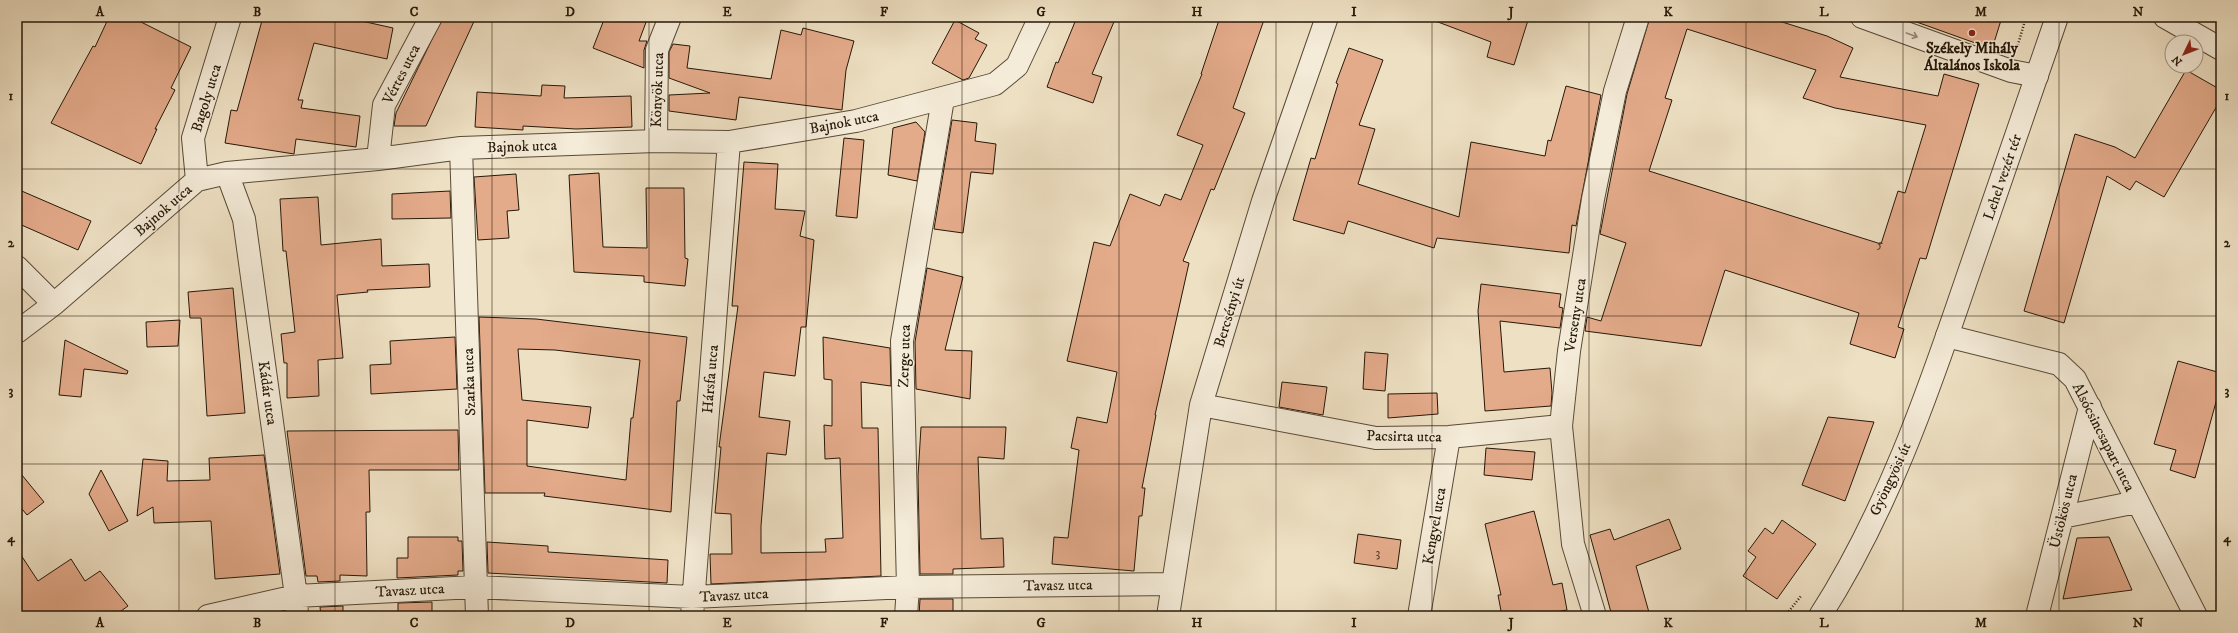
<svg xmlns="http://www.w3.org/2000/svg" width="2238" height="633" font-family="'IM FELL DW Pica',serif">
<style>
.building{fill:#e4ab8b;stroke:#261808;fill-rule:evenodd}
.lines{fill:none;stroke-linecap:round;stroke-linejoin:round}
.minor-casing{stroke:#584a37;stroke-width:24}
.tertiary-casing{stroke:#584a37;stroke-width:24}
.path{stroke:#261808;stroke-width:2.5;stroke-dasharray:1 2;stroke-linecap:butt}
.minor{stroke:#f4ebd8;stroke-width:22}
.tertiary{stroke:#f4ebd8;stroke-width:22}
.oneway{stroke:#978c7a}
.grid{fill:none;stroke:#261808;stroke-width:1;stroke-opacity:0.55}
.poi-dot{fill:#8f2418;stroke:#f4ebd8;stroke-width:1.5}
.labels{text-anchor:middle;stroke-width:3;stroke-linejoin:round;paint-order:stroke}
.number-label{font-size:13px;fill:#563d29}
.poi-label{font-size:15px;font-weight:bold;fill:#261808;stroke:#f4ebd8}
.street-label{font-size:15px;fill:#261808;stroke:#f4ebd8}
.neatline{fill:none;stroke:#261808;stroke-width:1.5}
.grid-label{font-size:13px;text-anchor:middle;font-weight:bold;fill:#261808}
</style>
<rect width="100%" height="100%" fill="#eee0c3"/>
<filter id="stains"><feTurbulence type="fractalNoise" baseFrequency=".005" numOctaves="4"/><feColorMatrix values="0 0 0 0 .2 0 0 0 0 .09 0 0 0 0 .02 0 0 0 .5 -.17"/></filter>
<radialGradient id="worn" r=".72"><stop offset=".6" stop-color="#630" stop-opacity="0"/><stop offset="1" stop-color="#630" stop-opacity=".3"/></radialGradient>
<path class="building" d="M109,17H131L191,47L171,88L175,90L155,129H157L141,164L51,123L93,46L95,47Z
M263,17H358L357,20L393,28L387,59L314,43L298,100H303L301,108L360,116L356,147L296,139L294,154L225,143L231,110L237,111Z
M443,17H476L426,126H394L396,113Z
M605,17H648L639,41H647L644,50V68L593,48Z
M1077,17H1116L1092,74L1102,77L1093,103L1047,87L1056,62L1058,63Z
M1220,17H1265L1233,108L1245,113L1214,190L1211,189L1183,261L1189,263L1155,415H1156L1142,488H1145L1142,516H1139L1134,571L1052,564L1054,537L1068,538L1079,450L1071,448L1077,417L1107,423L1117,372L1067,361L1094,242L1110,246L1130,194L1160,206L1165,194L1181,200L1203,145L1177,135L1202,74H1201Z
M1430,17H1529L1514,65L1487,57L1491,42L1430,19Z
M1650,17H1766L1827,36L1853,48L1840,77L1938,96L1944,74L1979,84L1926,259L1920,258L1898,327L1904,329L1895,358L1850,344L1859,313L1725,270L1701,346L1585,331L1587,317L1601,321L1626,243L1600,234L1627,94ZM1687,29L1816,70L1803,98L1835,108L1926,125L1905,193L1898,191L1881,244L1649,171L1672,100L1665,98Z
M1912,17H2002L1992,49L1911,20Z
M955,20L979,33L975,39L987,45L969,78L963,80L932,63Z
M803,28L854,41L846,70L842,110L739,97L736,120L669,111V95L710,93L669,78V52L673,44L690,46L687,68L771,79L781,30L801,35Z
M1349,48L1383,60L1359,125L1375,129L1358,184L1459,217L1471,142L1545,156L1548,140L1551,141L1566,86L1601,95L1576,226L1572,225L1569,253L1437,238L1434,248L1348,221L1344,234L1293,220L1311,158L1315,159L1338,84L1336,83Z
M2186,70L2221,90V99L2164,197L2136,181L2130,190L2107,176L2064,323L2024,311L2075,134L2115,147L2135,158Z
M542,85L565,86L564,98L631,96L632,127L576,129L523,126V130L475,127L477,92L541,96Z
M952,120L977,123L975,141L996,144L993,174L971,172L963,233L934,229Z
M916,122L925,132L917,181L888,175L893,128Z
M844,138L864,140L857,218L836,216Z
M744,162L778,164L775,209L805,211L800,236L814,240L806,327H801L795,376L764,372L759,417L790,421L786,455L767,453L761,526V553L826,552L825,539L843,538L840,458L825,459L824,425L832,426V380L824,379L823,337L890,348L891,386L861,382L862,428H878L881,576L711,584L710,554H732L731,514L715,513L721,447H719L738,306H732Z
M599,173L603,247L647,248L646,188H684L685,258L688,259L685,286L644,282V276L574,272L569,175Z
M516,174L519,210L507,211L509,238L478,240L474,177Z
M17,189L91,221L78,250L17,223Z
M450,191L451,218L392,219V194Z
M318,197L321,245L381,239L382,266L429,264L430,287L367,290L368,292L337,295L343,358L318,360L319,396L287,398V363H284L281,334L295,332L286,251H283L280,199Z
M927,268L963,277L945,350L972,351L970,399L916,389L915,342Z
M1481,284L1561,294L1559,307L1563,308L1560,328L1500,321L1504,372L1550,368L1552,393L1551,406L1485,411L1478,311Z
M233,288L245,413L207,416L201,318H190L188,292Z
M479,317L536,319L687,337L680,401H677L671,512L544,496L545,493H485ZM518,349L555,350L640,360L633,418H631L626,480L527,466V420L588,428L591,407L522,400Z
M180,320L178,346L147,347L146,322Z
M455,337L457,389L371,394L370,365L391,364L390,341Z
M65,340L128,371L127,374L84,369L81,397L59,395Z
M1365,352L1388,354L1385,391L1363,389Z
M2178,361L2221,373V384L2195,478L2170,470L2176,450L2154,444Z
M1282,382L1327,387L1323,415L1279,407Z
M1437,393L1438,414L1388,418V394Z
M1828,417L1874,422L1845,501L1802,485Z
M921,427H1006L1004,459L978,457L981,539L1003,538L1004,567L953,569V574H920L918,476Z
M458,430L459,470H369L370,512H366L367,576L340,575V581L318,582L317,576H306L287,431Z
M1486,448L1535,452L1532,480L1484,475Z
M264,455L280,574L215,579L211,521L154,523L153,507L137,516L143,459L168,461L167,481L210,480L209,458Z
M17,469L44,502L27,515L17,503Z
M101,470L128,521L109,531L89,494Z
M1534,511L1553,585L1562,583L1567,610L1532,616H1502L1498,595H1501L1485,524Z
M1669,519L1681,549L1636,566L1650,616H1612L1590,535L1610,529L1614,540Z
M1782,520L1816,544L1777,599L1743,576L1756,557L1748,551L1765,528L1773,534Z
M1358,534L1401,540L1397,569L1354,563Z
M408,537H458V541H462L463,571H458V575L397,578V558H408Z
M2109,537L2132,590L2063,599L2077,538Z
M487,542L548,546V552L668,560L667,583L488,573Z
M17,549L38,581L71,559L85,581L100,571L128,606L114,616H17Z
M920,599H953V616H919Z
M432,602V616H398V603Z
M343,606V616H321L320,607Z"/>
<g class="lines">
<g class="minor-casing">
<path id="minor" d="M1862,17L2011,71L2037,76
M2165,17L2221,49
M656,141L657,50L670,17
M461,148L477,616
M378,159L384,105L431,17
M227,173L244,219L296,596L297,616
M197,180L193,138L230,17
M17,267L54,304
M17,332L54,304L197,180L227,173L378,159L461,148L656,141L729,142L856,121L995,84L1017,66L1040,17
M1947,336L2059,364L2075,379L2196,616
M1201,405L1376,438L1449,437L1561,426
M2062,517L2137,502
M208,616L296,596L475,587L692,597L908,587L1172,584
M692,616L729,142
M906,616L908,587L902,341L943,99
M1168,616L1201,405L1263,201L1327,17
M1419,616L1449,437
M1595,616L1573,544L1561,426L1569,351L1593,199L1615,91L1638,17
M2037,616L2090,407"/>
</g>
<g class="tertiary-casing">
<path id="tertiary" d="M1820,616C1886,513 1927,396 1966,281C1997,193 2027,105 2057,17"/>
</g>
<path class="path" d="M2017,48L2026,17
M1785,616L1801,596"/>
<use href="#minor" class="minor"/>
<use href="#tertiary" class="tertiary"/>
</g>
<defs><path id="oneway-shaft" d="M-6 0H5M1.5-3L5.5 0L1.5 3" fill="none" stroke-width="1.6" stroke-linecap="round" stroke-linejoin="round"/></defs>
<use class="oneway" href="#oneway-shaft" transform="translate(1912 35) rotate(20)"/>
<path class="grid" d="M179,17V616M335,17V616M492,17V616M649,17V616M806,17V616M962,17V616M1119,17V616M1276,17V616M1432,17V616M1589,17V616M1746,17V616M1903,17V616M2059,17V616M17,169H2221M17,316H2221M17,464H2221"/>
<circle class="poi-dot" cx="1972" cy="33" r="4"/>
<g class="labels">
<g class="number-label">
<text x="1880" y="248">5</text>
<text x="1378" y="557">3</text>
</g>
<g class="poi-label">
<text x="1972" y="53">Székely Mihály<tspan x="1972" dy="17">Általános Iskola</tspan></text>
</g>
<g class="street-label">
<text transform="translate(401 74) rotate(-63)" y="5">Vértes utca</text>
<text transform="translate(657 90) rotate(-88)" y="5">Könyök utca</text>
<text transform="translate(206 98) rotate(-73)" y="5">Bagoly utca</text>
<text transform="translate(844 122) rotate(-11)" y="5">Bajnok utca</text>
<text transform="translate(522 146) rotate(-2)" y="5">Bajnok utca</text>
<text transform="translate(2002 177) rotate(-71)" y="5">Lehel vezér tér</text>
<text transform="translate(163 210) rotate(-41)" y="5">Bajnok utca</text>
<text transform="translate(1229 312) rotate(-73)" y="5">Bercsényi út</text>
<text transform="translate(1575 315) rotate(-81)" y="5">Verseny utca</text>
<text transform="translate(904 356) rotate(-88)" y="5">Zerge utca</text>
<text transform="translate(710 379) rotate(-85)" y="5">Hársfa utca</text>
<text transform="translate(469 382) rotate(-92)" y="5">Szarka utca</text>
<text transform="translate(268 393) rotate(82)" y="5">Kádár utca</text>
<text transform="translate(1404 436) rotate(1)" y="5">Pacsirta utca</text>
<text transform="translate(2104 437) rotate(63)" y="5">Alsócsincsapart utca</text>
<text transform="translate(1890 479) rotate(-65)" y="5">Gyöngyösi út</text>
<text transform="translate(2063 511) rotate(-76)" y="5">Üstökös utca</text>
<text transform="translate(1434 526) rotate(-80)" y="5">Kengyel utca</text>
<text transform="translate(1058 585) rotate(-1)" y="5">Tavasz utca</text>
<text transform="translate(410 590) rotate(-3)" y="5">Tavasz utca</text>
<text transform="translate(734 595) rotate(-3)" y="5">Tavasz utca</text>
</g>
</g>
<rect width="2238" height="633" fill="none" stroke="#eee0c3" stroke-width="44"/>
<g transform="translate(2184 54) rotate(227)"><circle r="19" fill="#f4ebd8" stroke="#a29785"/>
<path d="M0-3L7 15L0 10L-7 15Z" fill="#8f2418"/>
<text y="-6" font-size="11" font-weight="bold" text-anchor="middle" fill="#261808">N</text>
</g>
<rect x="22" y="22" width="2194" height="589" class="neatline"/>
<g class="grid-label">
<text x="100" y="16">A</text>
<text x="257" y="16">B</text>
<text x="414" y="16">C</text>
<text x="570" y="16">D</text>
<text x="727" y="16">E</text>
<text x="884" y="16">F</text>
<text x="1041" y="16">G</text>
<text x="1197" y="16">H</text>
<text x="1354" y="16">I</text>
<text x="1511" y="16">J</text>
<text x="1668" y="16">K</text>
<text x="1824" y="16">L</text>
<text x="1981" y="16">M</text>
<text x="2138" y="16">N</text>
<text x="11" y="100">1</text>
<text x="2227" y="100">1</text>
<text x="11" y="247">2</text>
<text x="2227" y="247">2</text>
<text x="11" y="395">3</text>
<text x="2227" y="395">3</text>
<text x="11" y="542">4</text>
<text x="2227" y="542">4</text>
<text x="100" y="627">A</text>
<text x="257" y="627">B</text>
<text x="414" y="627">C</text>
<text x="570" y="627">D</text>
<text x="727" y="627">E</text>
<text x="884" y="627">F</text>
<text x="1041" y="627">G</text>
<text x="1197" y="627">H</text>
<text x="1354" y="627">I</text>
<text x="1511" y="627">J</text>
<text x="1668" y="627">K</text>
<text x="1824" y="627">L</text>
<text x="1981" y="627">M</text>
<text x="2138" y="627">N</text>
</g>
<rect width="100%" height="100%" filter="url(#stains)"/>
<rect width="100%" height="100%" fill="url(#worn)"/>
</svg>
